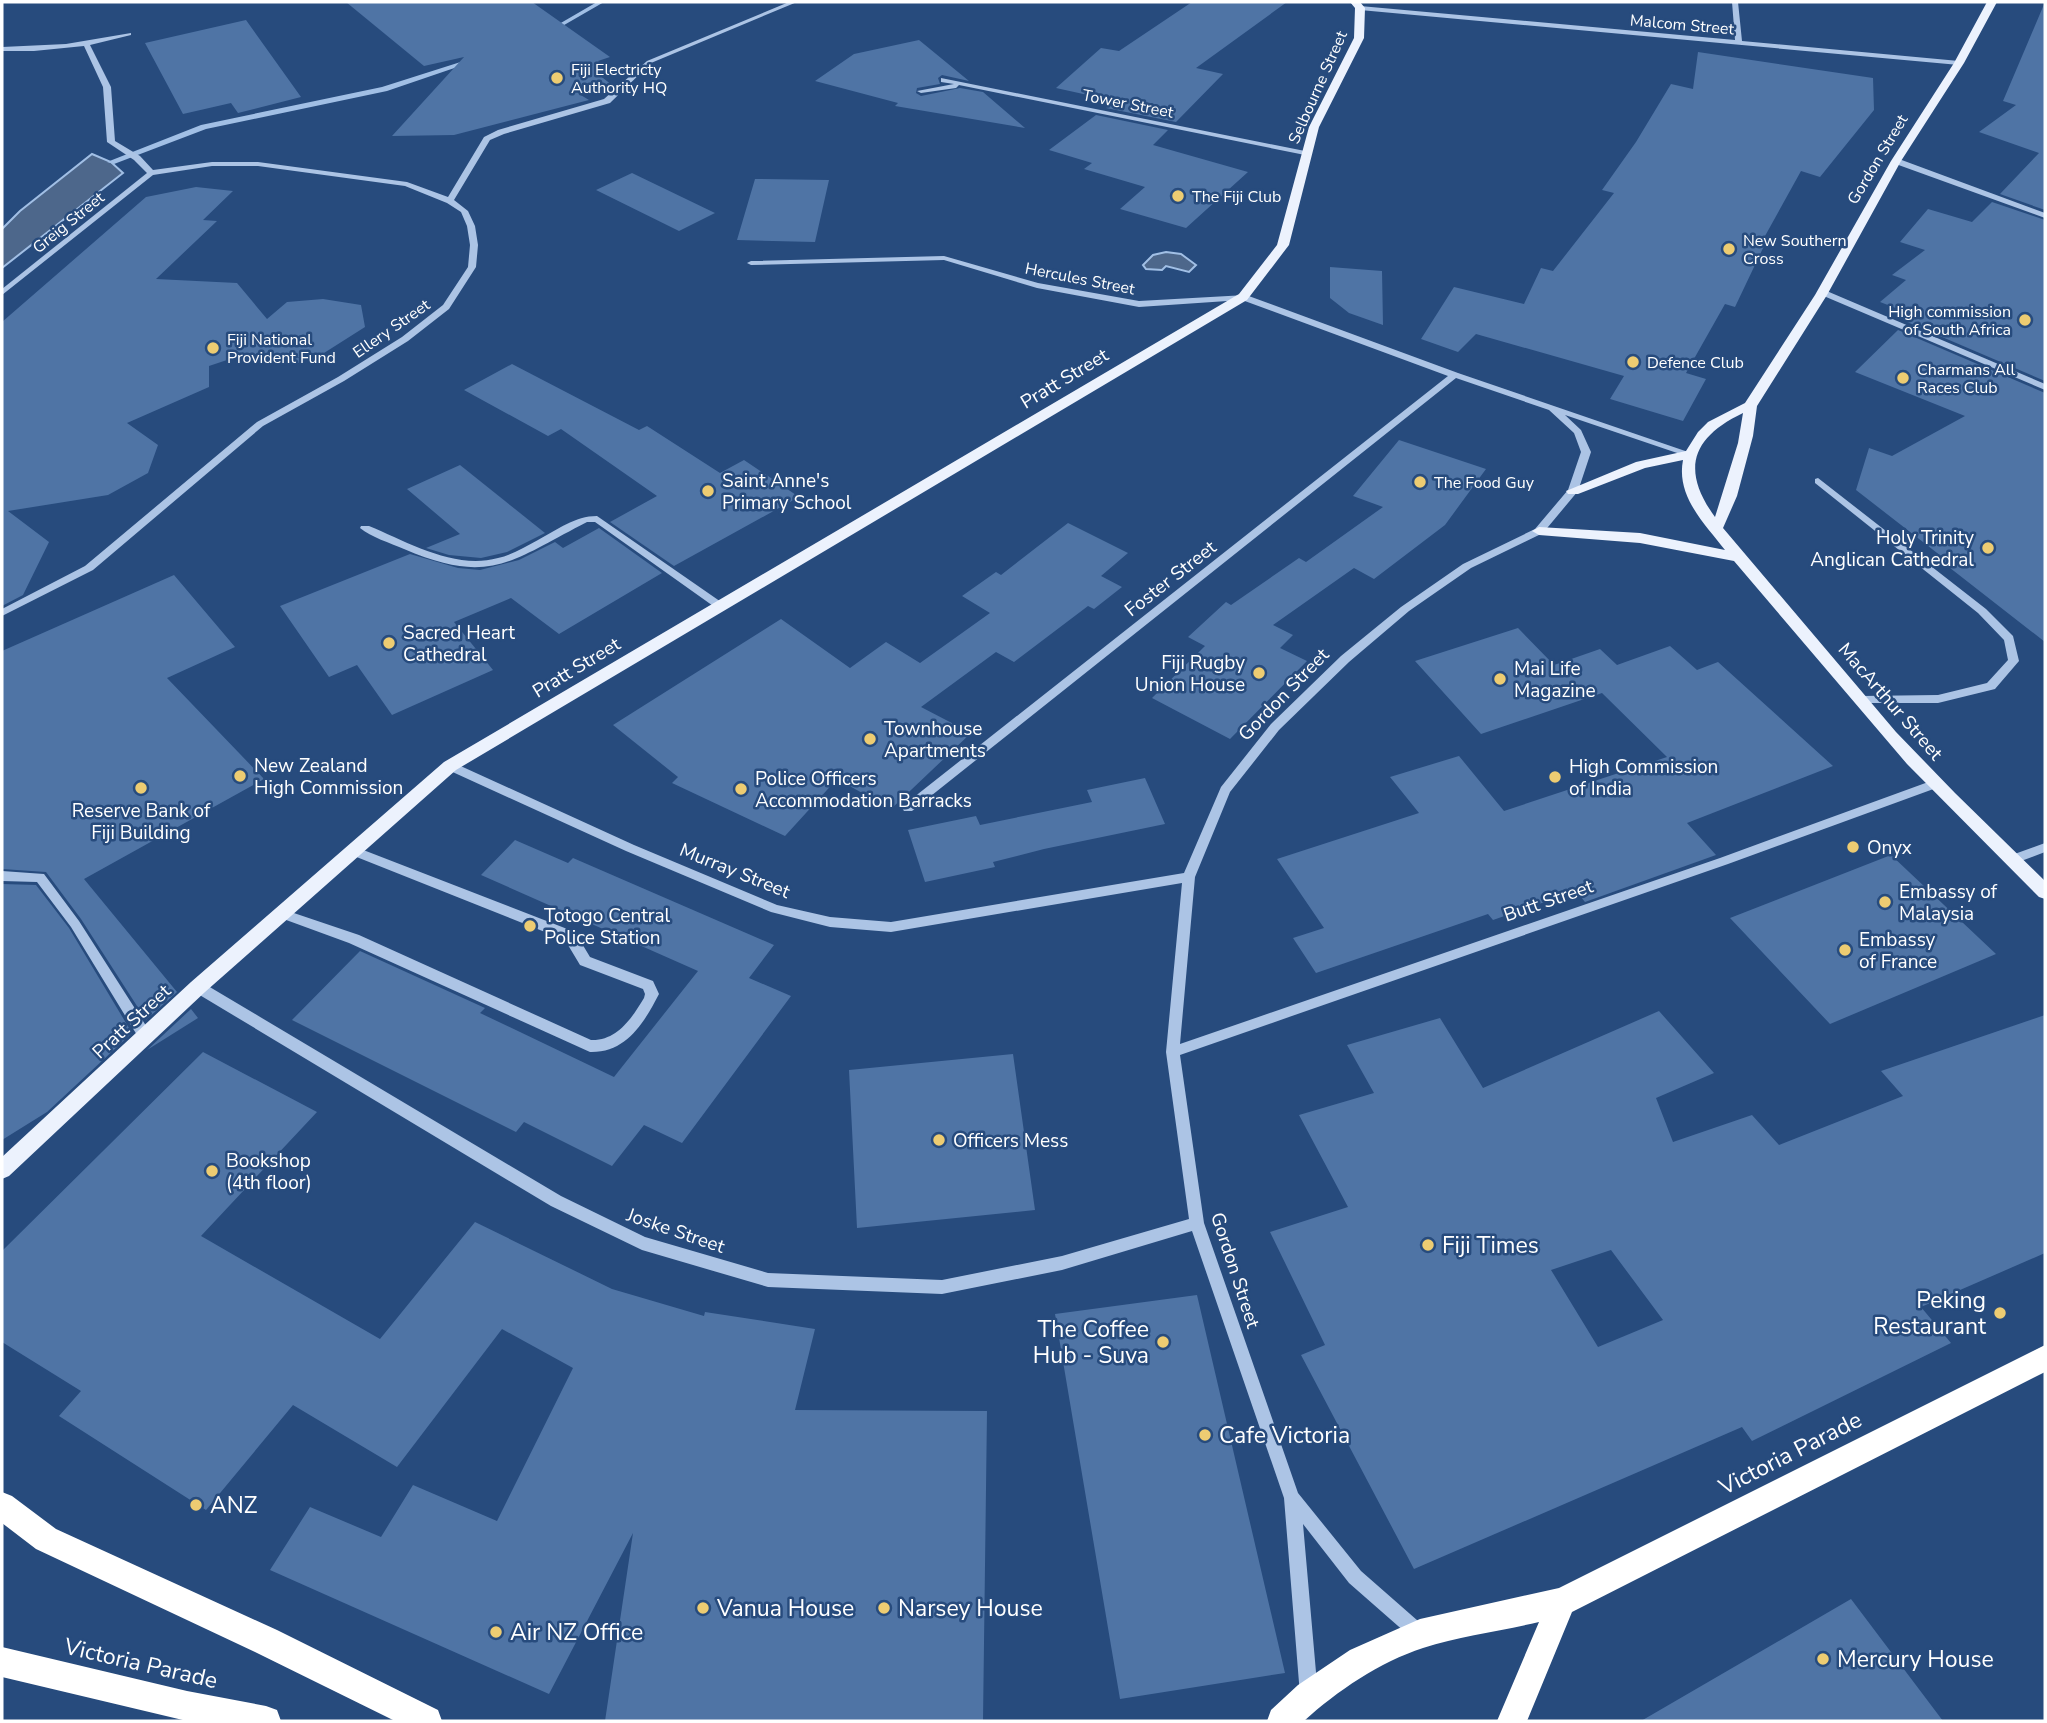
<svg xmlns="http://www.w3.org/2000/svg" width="2047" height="1723" font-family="'Nunito Sans',sans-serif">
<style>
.water{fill:#4d678b;stroke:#a1bfe5;stroke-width:2}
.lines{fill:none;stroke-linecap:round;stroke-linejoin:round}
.stream{fill:#a1bfe5;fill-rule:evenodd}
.building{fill:#4f74a5;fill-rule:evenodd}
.minor{fill:#acc4e5;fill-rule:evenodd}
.major{fill:#ecf2fd;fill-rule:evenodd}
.highway{fill:#fff;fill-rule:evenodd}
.poi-dot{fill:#edcc72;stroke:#274b7d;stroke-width:2.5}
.labels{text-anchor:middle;stroke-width:5;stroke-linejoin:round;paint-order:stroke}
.far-street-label{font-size:16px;fill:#fff;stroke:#274b7d}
.far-poi-label{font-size:16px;fill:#fff;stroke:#274b7d;text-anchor:start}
.street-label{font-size:19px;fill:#fff;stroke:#274b7d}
.poi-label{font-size:19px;fill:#fff;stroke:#274b7d;text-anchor:start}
.near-poi-label{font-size:23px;fill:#fff;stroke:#274b7d;text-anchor:start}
.near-street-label{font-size:23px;fill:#fff;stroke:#274b7d}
</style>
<rect width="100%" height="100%" fill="#274b7d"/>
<path class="water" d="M92,154L111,162L123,173L2,268V229L20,211Z
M1166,252L1181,254L1196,265L1189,272L1166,266L1162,270L1146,269L1143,265L1153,255Z"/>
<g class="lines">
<path class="stream" d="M597,2H604L552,32L547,31Z
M470,59L472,60V62L387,91L206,129L114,164L107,162L201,125L382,87Z"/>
</g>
<path class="building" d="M346,2H532L610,57L598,61L606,67L594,71L612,85L579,94L589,100L454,135L392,136L464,57L424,66Z
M1192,2H1287L1196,68L1223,74L1176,122L1106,108L1115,101L1056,88L1101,48L1119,51Z
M2045,2V210L2000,194L2039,153L1979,132L2016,105L2003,101Z
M246,20L301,97L238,113L231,103L183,114L145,43Z
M919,40L969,81L942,75L938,78L940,84L917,88L916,93L921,96L960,88L983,92L1025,128L895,106L898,103L815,81L854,54Z
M1698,52L1873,78L1874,110L1820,177L1801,171L1760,245L1764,246L1735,307L1725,304L1686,373L1706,379L1683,421L1610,399L1624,376L1476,334L1458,352L1421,339L1454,287L1524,304L1541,268L1553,271L1614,193L1602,190L1636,142L1671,84L1693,89Z
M1096,115L1168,130L1153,145L1248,172L1186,228L1120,209L1145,187L1084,169L1092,163L1049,150Z
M632,173L715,213L679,231L596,190Z
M755,179L829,180L815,242L737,240Z
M196,187L233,191L203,220L217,221L156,279L237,283L267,319L287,302L323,299L361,305L365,327L324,353L298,357L304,364L248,353L209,366V387L127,423L158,445L148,473L108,495L8,511L49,542L23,595L2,606V322L146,197Z
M1992,202L2045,220V381L1907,322L1914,315L1880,302L1906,280L1892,275L1925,250L1900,242L1928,209L1972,222Z
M1330,267L1382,271L1383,325L1349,313L1330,298Z
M1898,330L2045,393V642L1936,557L1941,556L1856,490L1869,448L1892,456L1965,416L1855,372Z
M512,364L639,430L647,426L720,473L744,460L799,497L674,566L610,522L657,496L561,429L548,436L464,390Z
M1399,440L1486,469L1445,525L1374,579L1354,568L1273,625L1293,635L1280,648L1307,661L1230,739L1152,698L1205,646L1188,637L1226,602L1231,605L1299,558L1306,562L1383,507L1353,496Z
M460,465L545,533L507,552L481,558L449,555L426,548L460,534L407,489Z
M1068,523L1128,553L1101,576L1122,587L1094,609L1088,606L1014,662L996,652L921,707L971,733L891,809L837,779L785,836L672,783L678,777L613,725L781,619L850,668L886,642L920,663L990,613L962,596L996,572L1001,575Z
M599,528L662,573L559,634L511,598L454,622L493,670L392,715L357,665L329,677L280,606L410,554L458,568L480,570L519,560L555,542L563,548Z
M174,575L235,647L167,678L264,779L84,879L177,992L146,1020L81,919L46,872L2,869V651Z
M1518,628L1554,665L1600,649L1617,665L1670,646L1697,670L1718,662L1833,766L1687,823L1716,855L1585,902L1576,891L1493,920L1488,914L1316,973L1293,938L1324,928L1277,859L1419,813L1390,777L1459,756L1504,811L1667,757L1602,693L1481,734L1415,661Z
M1145,778L1165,824L1044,849L993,862L995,867L925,882L908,830L976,816L980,825L1092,802L1087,790Z
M515,840L568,863L573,858L774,945L749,978L791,996L682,1143L644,1125L612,1166L524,1122L516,1132L292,1020L360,951L485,1008L480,1013L614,1077L698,971L481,875Z
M1891,855L1996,954L1830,1024L1730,918Z
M2,884L36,885L69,928L132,1033L47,1112L2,1140Z
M191,1009L198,1018L147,1050Z
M1659,1011L1714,1073L1656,1098L1673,1142L1752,1115L1779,1145L1903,1096L1881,1071L2045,1015V1253L1921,1307L1951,1343L1752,1441L1742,1427L1414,1569L1301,1355L1325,1345L1270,1232L1348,1207L1299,1115L1374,1093L1347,1045L1440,1018L1483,1088ZM1611,1250L1663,1320L1598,1347L1551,1270Z
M203,1052L317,1112L201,1236L380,1339L475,1222L612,1289L704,1316L705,1312L815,1329L795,1410L987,1411L983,1721H605L633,1533L549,1694L270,1570L310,1507L381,1537L413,1485L497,1521L573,1368L502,1329L397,1467L293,1405L206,1510L59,1416L81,1391L2,1342V1251Z
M1013,1054L1035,1210L857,1228L849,1070Z
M1197,1295L1285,1673L1120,1699L1055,1314Z
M1851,1599L1943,1721H1641Z"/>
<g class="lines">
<path class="minor" d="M789,2H797L651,63L610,103L504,134L490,140L454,200L468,211L475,226L478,245L476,267L449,309L408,341L344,381L263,426L93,570L2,616V609L85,566L257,422L338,377L402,337L443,305L468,267L470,245L467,226L461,212L447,203L405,186L258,166H212L153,175L2,295V289L147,173L134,160L107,142L103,87L84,46L34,51H2V47L66,44L131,33V35L90,45L111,87L115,141L140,156L153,170L212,162H258L407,182L448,197L484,137L498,130L604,99L647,61Z
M1732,2H1738L1742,41L1959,61L1962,63L1959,65L1360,10L1357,8L1360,6L1735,40Z
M941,78L1305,151L1309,153L1305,155L959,85L956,88L921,93L917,91L954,84L941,82Z
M1893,159H1899L2045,213V218L1893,163Z
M944,256L1038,283L1139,301L1246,295L1458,373L1694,454L1689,457L1686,456L1565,415L1581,430L1591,452L1578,491L1543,533L1471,568L1409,611L1349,662L1279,730L1230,792L1195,877L1180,1044L1720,858L1931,781L1935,780L1941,784L1939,787L1728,864L1180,1055L1204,1223L1298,1493L1361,1571L1426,1628L1429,1634L1426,1640L1420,1643L1414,1640L1349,1583L1303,1524L1318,1695L1315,1701L1309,1704L1303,1701L1300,1695L1284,1498L1192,1231L1062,1270L942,1294L768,1287L642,1250L551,1206L193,991L191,987L193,983L198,982L203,983L561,1196L645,1237L768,1273L942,1280L1062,1256L1189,1219L1166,1052L1182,883L891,932L830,927L771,912L626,851L446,769L444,766L446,763H454L634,845L777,905L830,917L891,922L1184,873L1221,787L1271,724L1341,656L1401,607L1463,564L1535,529L1568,490L1581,452L1574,433L1549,410L1456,378L912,811H904L902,808L904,805L1448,376L1242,300L1139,307L1037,288L944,260L751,265L747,263L751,261Z
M1822,289L2045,384V390L1819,294L1818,292Z
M1818,478L1986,609L2013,636L2019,661L1995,689L1991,690L1938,703H1857L1855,700L1861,696L1938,695L1987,683L2008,660L2004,640L1978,613L1815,483V479Z
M597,516L724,604L725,606L724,608H716L595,522H587C511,561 490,586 404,549C390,543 371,537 360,528L361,526H369C408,542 454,570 498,558C512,555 525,547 538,540C557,530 575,516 597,516Z
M2045,843V852L2013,864L2007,859L2009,856Z
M353,846L575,932L590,957L653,981L659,994C644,1023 626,1053 590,1052L349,943L278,917L276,914L278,911L282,909L359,935L591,1040C617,1041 632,1018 644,998L645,994L643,989L580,965L565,940L349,854L347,851L349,848Z
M2,871L44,874L79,921L150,1032L152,1036L150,1040L145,1042L140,1040L71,927L37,882L2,881Z"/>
<path class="major" d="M1350,2H1360L1365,8L1364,38L1319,127L1289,245L1247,300L456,770L205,992L9,1176L2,1179V1157L191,982L444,762L1239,294L1277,245L1309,127L1354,38L1355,8Z
M1987,2H1997L1964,63L1901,161L1827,295L1757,406L1753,436L1737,496L1723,528L1896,732L1955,793L2045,881V899L2039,897L1907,764L1734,561L1640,543L1539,535L1532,531L1539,527L1640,533L1725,550C1704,523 1676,496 1683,460L1645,468L1578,494H1568L1566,491L1636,462L1686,451L1698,432L1708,422L1745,403L1815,295L1891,161L1954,63ZM1743,413L1738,443L1715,517C1681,470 1691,438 1743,413Z"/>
<path class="highway" d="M2045,1345V1372L1572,1612L1527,1721H1497L1539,1622C1501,1631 1460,1636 1423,1648C1380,1662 1337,1691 1304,1721H1267L1271,1710L1298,1685L1350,1650L1420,1619L1559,1588Z
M2,1492L12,1496L56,1529L277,1630L438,1710L442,1721H395L255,1652L36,1549L2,1523Z
M2,1647L187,1691L266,1706L277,1710L281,1721H187L2,1677Z"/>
</g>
<g class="poi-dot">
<circle cx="557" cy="78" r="7"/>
<circle cx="1178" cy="196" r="7"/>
<circle cx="1729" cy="249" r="7"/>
<circle cx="2025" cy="320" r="7"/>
<circle cx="213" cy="348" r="7"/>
<circle cx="1633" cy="362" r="7"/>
<circle cx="1903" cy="378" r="7"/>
<circle cx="1420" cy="482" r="7"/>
<circle cx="708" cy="491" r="7"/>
<circle cx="1988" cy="548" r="7"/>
<circle cx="389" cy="643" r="7"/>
<circle cx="1259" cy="673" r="7"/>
<circle cx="1500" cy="679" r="7"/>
<circle cx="870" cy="739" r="7"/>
<circle cx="240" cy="776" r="7"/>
<circle cx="1555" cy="777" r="7"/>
<circle cx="141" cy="788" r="7"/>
<circle cx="741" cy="789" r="7"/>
<circle cx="1853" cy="847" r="7"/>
<circle cx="1885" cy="902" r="7"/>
<circle cx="530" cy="926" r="7"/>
<circle cx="1845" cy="950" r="7"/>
<circle cx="939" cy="1140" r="7"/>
<circle cx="212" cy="1171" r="7"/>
<circle cx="1428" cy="1245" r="7"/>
<circle cx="2000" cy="1313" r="7"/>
<circle cx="1163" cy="1342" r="7"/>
<circle cx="1205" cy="1435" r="7"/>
<circle cx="196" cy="1505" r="7"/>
<circle cx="703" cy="1608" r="7"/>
<circle cx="884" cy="1608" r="7"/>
<circle cx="496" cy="1632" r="7"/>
<circle cx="1823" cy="1659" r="7"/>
</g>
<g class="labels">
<g class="far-street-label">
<text transform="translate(1682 24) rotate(5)" y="6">Malcom Street</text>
<text transform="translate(1317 87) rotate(-66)" y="6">Selbourne Street</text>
<text transform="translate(1128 103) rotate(11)" y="6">Tower Street</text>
<text transform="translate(1877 159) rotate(-59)" y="6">Gordon Street</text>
<text transform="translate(68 222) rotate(-39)" y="6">Greig Street</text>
<text transform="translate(1080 278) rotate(11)" y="6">Hercules Street</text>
<text transform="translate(391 328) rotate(-35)" y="6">Ellery Street</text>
</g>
<g class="far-poi-label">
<text x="571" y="75">Fiji Electricty<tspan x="571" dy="18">Authority HQ</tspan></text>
<text x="1192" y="202">The Fiji Club</text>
<text x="1743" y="246">New Southern<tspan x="1743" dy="18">Cross</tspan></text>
<text x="2011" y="317" text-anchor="end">High commission<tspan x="2011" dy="18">of South Africa</tspan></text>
<text x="227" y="345">Fiji National<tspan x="227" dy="18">Provident Fund</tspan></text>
<text x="1647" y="368">Defence Club</text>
<text x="1917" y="375">Charmans All<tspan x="1917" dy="18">Races Club</tspan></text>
<text x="1434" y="488">The Food Guy</text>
</g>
<g class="street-label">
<text transform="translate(1064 378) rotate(-31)" y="7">Pratt Street</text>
<text transform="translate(1170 578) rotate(-38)" y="7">Foster Street</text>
<text transform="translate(576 667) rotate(-31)" y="7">Pratt Street</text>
<text transform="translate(1283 694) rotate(-46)" y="7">Gordon Street</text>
<text transform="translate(1891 701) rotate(49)" y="7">MacArthur Street</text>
<text transform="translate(735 870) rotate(22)" y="7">Murray Street</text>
<text transform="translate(1548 900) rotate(-19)" y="7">Butt Street</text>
<text transform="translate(131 1021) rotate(-43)" y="7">Pratt Street</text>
<text transform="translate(676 1230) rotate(19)" y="7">Joske Street</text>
<text transform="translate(1236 1270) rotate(72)" y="7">Gordon Street</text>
</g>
<g class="poi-label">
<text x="722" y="487">Saint Anne's<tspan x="722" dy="22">Primary School</tspan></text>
<text x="1974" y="544" text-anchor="end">Holy Trinity<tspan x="1974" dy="22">Anglican Cathedral</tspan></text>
<text x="403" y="639">Sacred Heart<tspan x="403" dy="22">Cathedral</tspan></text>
<text x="1245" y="669" text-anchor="end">Fiji Rugby<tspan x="1245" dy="22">Union House</tspan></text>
<text x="1514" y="675">Mai Life<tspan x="1514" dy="22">Magazine</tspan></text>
<text x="884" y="735">Townhouse<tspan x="884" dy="22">Apartments</tspan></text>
<text x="254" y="772">New Zealand<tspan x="254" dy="22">High Commission</tspan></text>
<text x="1569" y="773">High Commission<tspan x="1569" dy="22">of India</tspan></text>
<text x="755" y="785">Police Officers<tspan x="755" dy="22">Accommodation Barracks</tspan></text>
<text x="141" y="817" text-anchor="middle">Reserve Bank of<tspan x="141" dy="22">Fiji Building</tspan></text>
<text x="1867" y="854">Onyx</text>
<text x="1899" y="898">Embassy of<tspan x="1899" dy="22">Malaysia</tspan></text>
<text x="544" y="922">Totogo Central<tspan x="544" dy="22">Police Station</tspan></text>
<text x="1859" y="946">Embassy<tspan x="1859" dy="22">of France</tspan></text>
<text x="953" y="1147">Officers Mess</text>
<text x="226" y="1167">Bookshop<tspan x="226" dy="22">(4th floor)</tspan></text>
</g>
<g class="near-poi-label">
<text x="1442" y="1253">Fiji Times</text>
<text x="1986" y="1308" text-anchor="end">Peking<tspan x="1986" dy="26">Restaurant</tspan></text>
<text x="1149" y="1337" text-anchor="end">The Coffee<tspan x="1149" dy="26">Hub - Suva</tspan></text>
<text x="1219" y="1443">Cafe Victoria</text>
<text x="210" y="1513">ANZ</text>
<text x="717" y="1616">Vanua House</text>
<text x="898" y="1616">Narsey House</text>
<text x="510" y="1640">Air NZ Office</text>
<text x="1837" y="1667">Mercury House</text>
</g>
<g class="near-street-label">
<text transform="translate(1790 1453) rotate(-27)" y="8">Victoria Parade</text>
<text transform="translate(141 1663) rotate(13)" y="8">Victoria Parade</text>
</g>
</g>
<rect width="2047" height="1723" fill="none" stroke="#ffffff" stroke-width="7"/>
</svg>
